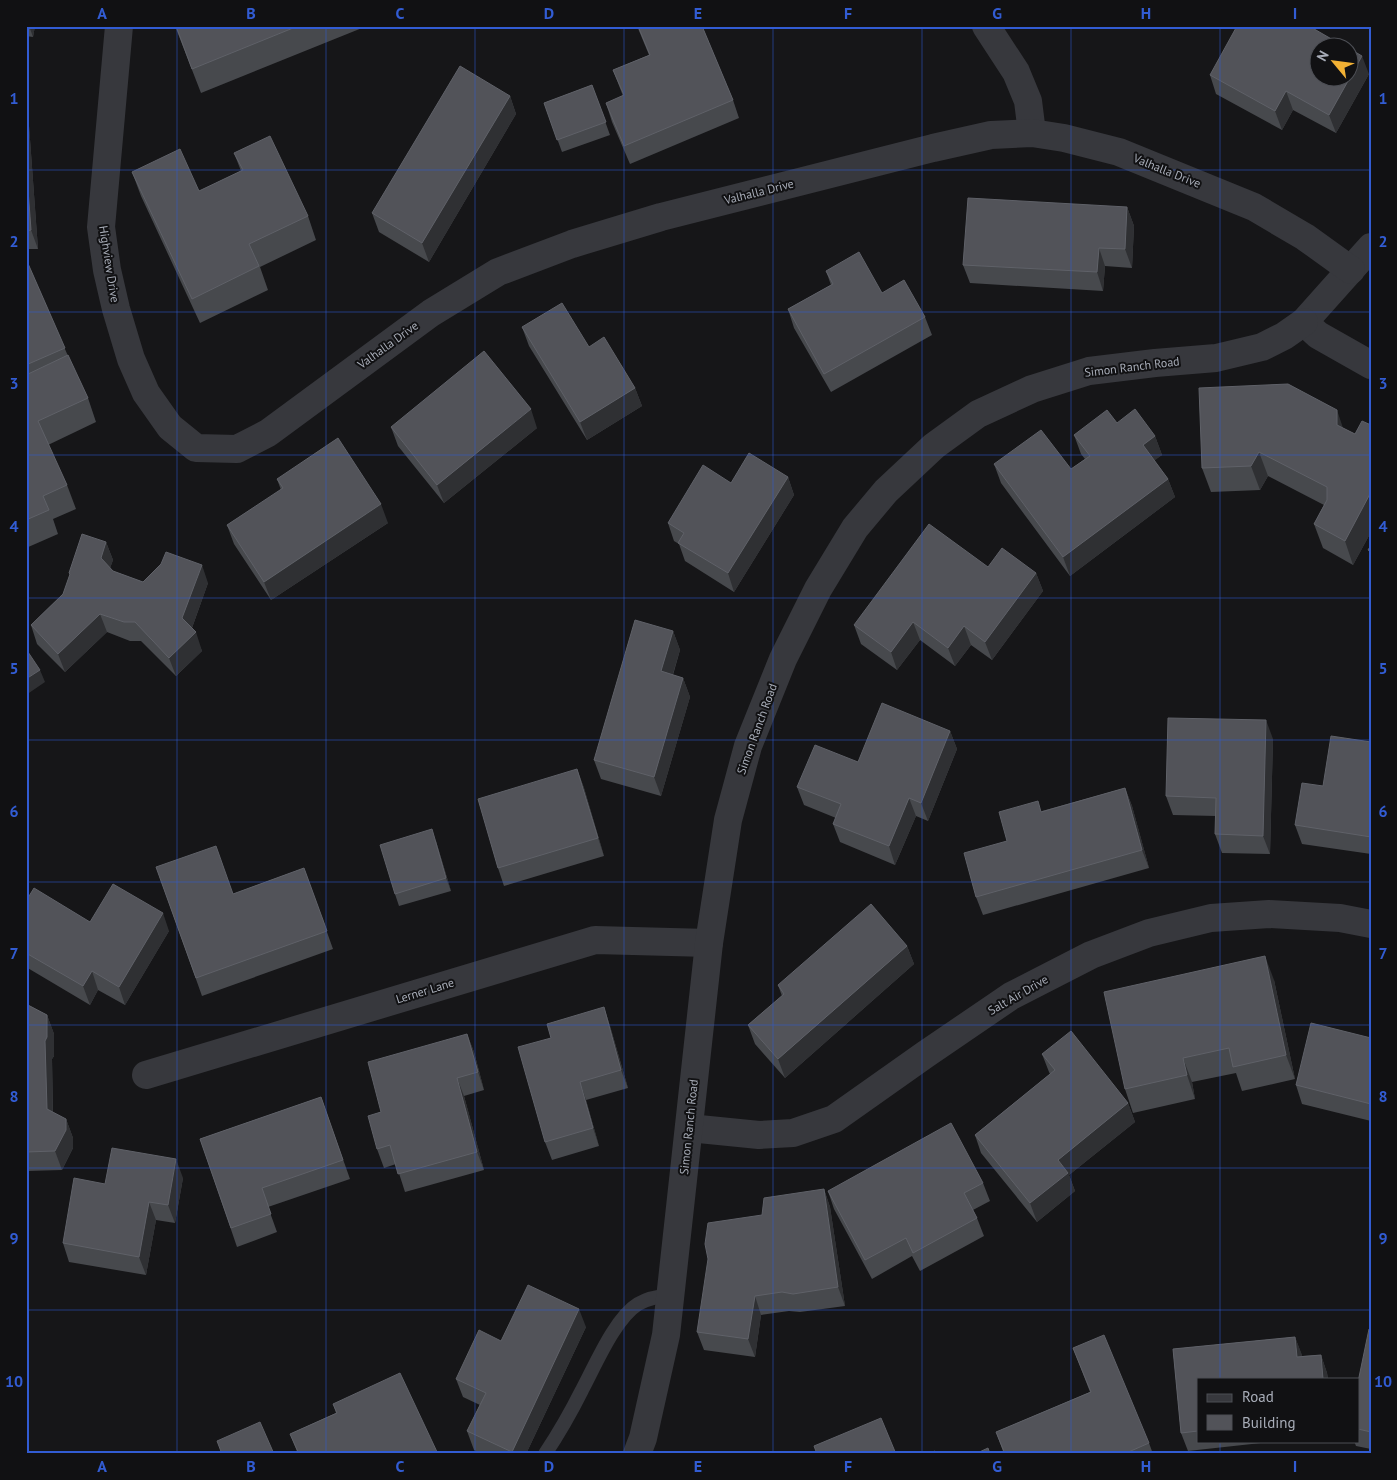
<svg xmlns="http://www.w3.org/2000/svg" width="1397" height="1480" font-family="'PT Sans',sans-serif">
<style>
.lines{fill:none;stroke-linecap:round;stroke-linejoin:round}
.service{stroke:#37383d;stroke-width:14}
.minor{stroke:#37383d;stroke-width:28}
.tertiary{stroke:#37383d;stroke-width:28}
.wall{fill:#47494d}
.shaded-wall{fill:#2f3033}
.building{fill:#525359;stroke:#5f6168}
.grid{fill:none;stroke:#325cd3;stroke-width:1;stroke-opacity:0.55}
.labels{text-anchor:middle;stroke-width:4;stroke-linejoin:round;paint-order:stroke}
.street-label{font-size:12px;fill:#a8adb8;stroke:#111113}
.neatline{fill:none;stroke:#325cd3;stroke-width:2}
.grid-label{font-size:16px;text-anchor:middle;font-weight:bold;fill:#325cd3}
</style>
<rect width="100%" height="100%" fill="#161618"/>
<g class="lines">
<path class="service" d="M545,1454C559,1433 571,1412 582,1390C595,1366 615,1318 638,1304C648,1298 660,1296 671,1295"/>
<path class="minor" d="M986,26L1016,72L1028,101L1032,133
M1371,247L1304,322L1318,335L1371,365
M146,1075L595,940L709,943
M689,1128L759,1135L793,1133L834,1119L926,1054L1011,996L1091,955L1149,933L1211,918L1269,914L1340,918L1371,924"/>
<path class="tertiary" d="M119,26L101,227L107,270L116,309L131,359L146,393L170,427L196,448L237,449L268,433L431,313L498,272L572,244L661,217L933,148L991,135L1032,133L1064,138L1119,152L1254,207L1305,237L1351,270
M637,1454L643,1438L666,1335L709,943L728,820L748,746L783,659L818,589L855,528L886,491L934,446L978,414L1032,389L1089,371L1155,363L1216,358L1262,347L1284,336L1304,322"/>
</g>
<path class="wall" d="M26,26H35L33,37L26,36Z
M175,26H367L201,93Z
M637,26H702L733,100L739,118L630,164L612,122L606,103L623,96L613,70L649,55Z
M1369,74L1336,133L1293,110L1282,130L1216,94L1210,75Z
M592,85L610,135L562,152L544,103Z
M510,96L516,114L429,262L379,232L372,213Z
M26,106L28,112L38,249H26Z
M234,153L308,216L316,240L260,267L268,290L200,323L141,196L132,172L199,191L241,171Z
M1127,207L1134,226L1132,268L1105,266L1103,291L970,283L963,265Z
M26,259L68,356L88,398L96,422L48,445L67,485L76,509L53,519L58,534L26,548Z
M826,271L882,293L925,317L932,335L831,392L794,328L788,309L831,285Z
M522,327L589,347L635,388L642,406L587,440L529,346Z
M1117,423L1155,436L1162,455L1154,460L1168,479L1175,497L1070,576L1001,483L994,464L1071,469L1085,459L1081,454L1074,435Z
M1371,425V532L1353,565L1323,548L1314,524L1324,505L1268,476L1260,490L1211,492L1202,468L1343,428L1355,434Z
M391,427L537,428L444,503L398,446Z
M788,477L794,495L734,592L685,561L679,544L674,541L668,523L731,483Z
M277,479L388,523L271,600L234,544L227,525L281,490Z
M106,542L113,560L110,568L113,571L143,582L208,583L192,628L202,651L176,676L141,641H130L107,632L65,672L37,644L31,625L63,594L70,575L69,573Z
M988,567L1036,573L1043,591L992,660L971,645L955,666L920,640L897,670L861,644L854,625Z
M673,631L680,650L673,675L683,678L690,697L661,796L601,779L594,760Z
M950,731L957,749L928,821L916,816L895,865L840,842L833,824L836,818L804,805L797,787L858,762Z
M1273,739L1270,854L1222,853L1215,834L1216,816L1173,815L1166,796Z
M1371,742V854L1302,844L1295,825L1323,786Z
M577,769L584,788L604,856L504,886L498,868Z
M1125,788L1132,806L1149,868L983,915L976,897L1007,841L1042,811Z
M436,841L451,891L399,906L395,894Z
M156,867L233,894L304,868L333,949L202,996Z
M26,901L90,922L169,931L125,1005L98,990L90,1005L26,967Z
M907,946L914,964L785,1078L755,1044L748,1025L782,996L778,985Z
M1274,980L1295,1079L1242,1091L1236,1073L1192,1082L1195,1099L1133,1113L1125,1089Z
M26,1004L47,1015L54,1034V1056L52,1059L53,1113L66,1119L73,1138V1148L62,1170L26,1171Z
M604,1007L610,1026L628,1088L586,1100L599,1146L552,1160L545,1142Z
M467,1034L474,1052L484,1090L464,1096L484,1170L405,1192L396,1164L384,1168L377,1149Z
M1371,1038V1121L1302,1104L1296,1085Z
M1042,1054L1128,1103L1135,1122L1069,1175L1075,1191L1037,1222L981,1153L975,1135L1050,1074L1049,1072Z
M321,1097L350,1179L268,1207L277,1232L237,1247L200,1139Z
M183,1178L175,1223L156,1220L146,1275L69,1262L63,1243L105,1184Z
M983,1183L990,1201L973,1210L977,1218L984,1236L920,1271L912,1256L872,1279L834,1209L828,1191Z
M824,1189L830,1207L845,1306L800,1312L789,1311L761,1315L755,1357L704,1350L697,1332L762,1215Z
M586,1327L526,1454H482L474,1450L467,1431L480,1405L463,1397L456,1379L501,1341Z
M1371,1329V1449L1356,1446L1354,1441H1358V1382Z
M1295,1337L1302,1356L1321,1355L1327,1373L1328,1379H1198V1441H1261V1443L1188,1451L1181,1433L1173,1349Z
M1073,1348L1149,1443L1153,1454H1004L996,1432L1090,1392Z
M333,1404L438,1454H298L290,1434L336,1413Z"/>
<path class="shaded-wall" d="M29,26H35L33,37Z
M1362,56L1369,74L1336,133L1329,115Z
M1286,91L1293,110L1282,130L1275,111Z
M510,96L516,114L429,262L422,243Z
M26,106L28,112L38,249L31,230L26,162Z
M1127,207L1134,226L1132,268L1125,249Z
M1099,248L1105,266L1103,291L1097,272Z
M635,388L642,406L587,440L580,422Z
M531,409L537,428L444,503L437,485Z
M1337,410L1345,434L1337,425Z
M1155,436L1162,455L1150,464L1143,445Z
M1259,452L1268,476L1260,490L1251,466Z
M788,477L794,495L734,592L728,573Z
M1168,479L1175,497L1070,576L1063,557Z
M1371,492V532L1353,565L1345,541Z
M381,504L388,523L271,600L264,582Z
M106,542L113,560L107,576L101,558Z
M202,565L208,583L189,636L182,618Z
M1036,573L1043,591L992,660L985,642Z
M100,614L107,632L65,672L58,654Z
M913,622L920,640L897,670L891,652Z
M964,626L971,645L955,666L948,648Z
M673,631L680,650L668,690L661,671Z
M196,632L202,651L176,676L169,658Z
M40,670L45,682L26,695V679Z
M683,678L690,697L661,796L654,777Z
M1266,720L1273,739L1270,854L1263,836Z
M950,731L957,749L928,821L921,803Z
M577,769L584,788L604,856L598,838Z
M1125,788L1132,806L1149,868L1142,850Z
M909,798L916,816L895,865L889,846Z
M432,829L436,841L451,891L446,878Z
M163,913L169,931L125,1005L119,987Z
M907,946L914,964L785,1078L778,1059Z
M1265,956L1274,980L1295,1079L1286,1055Z
M92,971L98,990L90,1005L83,986Z
M604,1007L610,1026L628,1088L621,1070Z
M47,1015L54,1034V1056L52,1059L53,1128L47,1109L45,1041Z
M467,1034L474,1052L484,1090L478,1072Z
M1183,1058L1192,1082L1195,1099L1187,1075Z
M457,1078L464,1096L484,1170L477,1152Z
M580,1082L586,1100L599,1146L593,1128Z
M1128,1103L1135,1122L1069,1175L1075,1191L1037,1222L1030,1203L1058,1160Z
M66,1119L73,1138V1148L62,1170L55,1151Z
M176,1159L183,1178L175,1223L168,1205Z
M824,1189L830,1207L845,1306L838,1287Z
M149,1202L156,1220L146,1275L139,1257Z
M755,1296L761,1315L755,1357L748,1339Z
M579,1309L586,1327L526,1454H512V1452Z
M1295,1337L1302,1355L1304,1375L1297,1357Z
M1321,1355L1327,1373L1328,1379H1323Z"/>
<path class="building" d="M176,26H298L192,69Z
M638,26H702L733,100L624,146L606,103L624,95L613,70L650,55Z
M1237,26H1309L1347,48H1320V78H1350V49L1362,56L1329,115L1286,91L1275,111L1210,75Z
M460,66L510,96L422,243L372,213Z
M592,85L606,122L557,140L544,103Z
M270,136L308,216L249,244L259,266L192,299L132,172L180,149L199,191L243,170L234,153Z
M26,162L31,230L26,231Z
M968,198L1127,207L1125,249L1099,248L1097,272L963,265Z
M859,252L882,293L904,280L925,317L824,374L788,309L833,284L826,271Z
M26,259L65,348L26,365Z
M562,303L589,347L604,337L635,388L580,422L522,327Z
M484,351L531,409L437,485L391,427Z
M68,355L88,398L38,421L67,485L43,496L49,510L26,520V375Z
M1288,384L1337,410V425L1355,434L1362,421L1371,425V492L1345,541L1314,524L1327,500V487L1259,452L1251,466L1202,468L1199,388Z
M1135,409L1155,436L1143,445L1168,479L1063,557L994,464L1041,430L1071,469L1090,456L1074,435L1107,410L1117,423Z
M338,438L381,504L264,582L227,525L283,488L277,479Z
M749,453L788,477L728,573L678,543L684,533L668,523L703,465L731,483Z
M929,524L988,567L1002,548L1036,573L985,642L964,626L948,648L913,622L891,652L854,625Z
M82,534L106,542L101,558L113,571L143,582L161,564L166,552L202,565L182,618L196,632L169,658L135,622H124L100,614L58,654L31,625L63,594L70,574L69,573Z
M1371,545V552L1368,550Z
M635,620L673,631L661,671L683,678L654,777L594,760Z
M26,649L40,670L26,679Z
M882,703L950,731L921,803L909,798L889,846L833,824L841,804L797,787L815,745L858,762Z
M1168,718L1266,720L1263,836L1215,834L1216,798L1166,796Z
M1331,736L1371,742V837L1295,825L1302,783L1323,786Z
M577,769L598,838L498,868L478,799Z
M1125,788L1142,850L976,897L964,853L1007,841L999,812L1038,801L1041,812Z
M432,829L446,878L395,894L380,845Z
M216,846L233,894L304,868L327,931L196,978L156,867Z
M113,884L163,913L119,987L92,971L83,986L26,953V901L34,888L90,922Z
M871,904L907,946L778,1059L748,1025L784,994L778,985Z
M1265,956L1286,1055L1233,1067L1229,1048L1183,1058L1187,1075L1125,1089L1104,992Z
M26,1004L47,1015V1037L45,1041L47,1109L66,1119V1130L55,1151L26,1152Z
M604,1007L621,1070L580,1082L593,1128L545,1142L518,1047L551,1038L547,1024Z
M1311,1023L1371,1038V1104L1296,1085Z
M1071,1031L1128,1103L1058,1160L1068,1173L1030,1203L975,1135L1055,1070L1042,1054Z
M467,1034L478,1072L457,1078L477,1152L398,1174L390,1145L377,1149L368,1116L381,1112L368,1062Z
M321,1097L343,1160L262,1188L271,1214L231,1228L200,1139Z
M951,1123L983,1183L964,1193L977,1218L913,1253L906,1238L865,1260L828,1191Z
M112,1148L176,1159L168,1205L149,1202L139,1257L63,1243L74,1178L105,1184Z
M824,1189L838,1287L793,1294L782,1292L755,1296L748,1339L697,1332L708,1259L705,1244L708,1223L762,1215L764,1198Z
M528,1285L579,1309L512,1452L467,1431L486,1393L456,1379L479,1330L501,1341Z
M1369,1329H1371V1432L1358,1429V1382Z
M1104,1335L1149,1443L1124,1454H1005L996,1432L1091,1392L1073,1348Z
M1295,1337L1297,1357L1321,1355L1323,1379H1198V1431L1181,1433L1173,1349Z
M400,1373L438,1454H299L290,1434L337,1413L333,1404Z
M881,1418L896,1454H817L814,1446Z
M260,1422L274,1454H222L217,1441Z
M988,1448L990,1454H975Z
M935,1451L936,1454H928Z"/>
<path class="grid" d="M177,26V1454M326,26V1454M475,26V1454M624,26V1454M773,26V1454M922,26V1454M1071,26V1454M1220,26V1379M26,170H1371M26,312H1371M26,455H1371M26,598H1371M26,740H1371M26,882H1371M26,1025H1371M26,1168H1371M26,1310H1371M1220,1441V1454"/>
<g class="labels">
<g class="street-label">
<text transform="translate(1167 171) rotate(22)" y="4">Valhalla Drive</text>
<text transform="translate(759 192) rotate(-14)" y="4">Valhalla Drive</text>
<text transform="translate(109 264) rotate(81)" y="4">Highview Drive</text>
<text transform="translate(388 345) rotate(-36)" y="4">Valhalla Drive</text>
<text transform="translate(1132 367) rotate(-7)" y="4">Simon Ranch Road</text>
<text transform="translate(757 729) rotate(-70)" y="4">Simon Ranch Road</text>
<text transform="translate(425 991) rotate(-17)" y="4">Lerner Lane</text>
<text transform="translate(1018 995) rotate(-30)" y="4">Salt Air Drive</text>
<text transform="translate(689 1127) rotate(-84)" y="4">Simon Ranch Road</text>
</g>
</g>
<rect width="1397" height="1480" fill="none" stroke="#111113" stroke-width="55"/>
<rect x="1197" y="1378" width="162" height="65" fill="#111113" stroke="#4d4f55"/>
<rect x="1207" y="1394" width="25" height="8" fill="#37383d" stroke="#4d4f55"/>
<text x="1242" y="1402" font-size="15" fill="#a8adb8">Road</text>
<rect x="1207" y="1415" width="25" height="15" fill="#525359" stroke="#4d4f55"/>
<text x="1242" y="1428" font-size="15" fill="#a8adb8">Building</text>
<g transform="translate(1334 62) rotate(299)"><circle r="24" fill="#111113" stroke="#4d4f55"/>
<path d="M0-4L9 19L0 12L-9 19Z" fill="#f2b134"/>
<text y="-8" font-size="14" font-weight="bold" text-anchor="middle" fill="#a8adb8">N</text>
</g>
<rect x="28" y="28" width="1342" height="1424" class="neatline"/>
<g class="grid-label">
<text x="102" y="19">A</text>
<text x="251" y="19">B</text>
<text x="400" y="19">C</text>
<text x="549" y="19">D</text>
<text x="698" y="19">E</text>
<text x="848" y="19">F</text>
<text x="997" y="19">G</text>
<text x="1146" y="19">H</text>
<text x="1295" y="19">I</text>
<text x="14" y="104">1</text>
<text x="1383" y="104">1</text>
<text x="14" y="247">2</text>
<text x="1383" y="247">2</text>
<text x="14" y="389">3</text>
<text x="1383" y="389">3</text>
<text x="14" y="532">4</text>
<text x="1383" y="532">4</text>
<text x="14" y="674">5</text>
<text x="1383" y="674">5</text>
<text x="14" y="817">6</text>
<text x="1383" y="817">6</text>
<text x="14" y="959">7</text>
<text x="1383" y="959">7</text>
<text x="14" y="1102">8</text>
<text x="1383" y="1102">8</text>
<text x="14" y="1244">9</text>
<text x="1383" y="1244">9</text>
<text x="14" y="1387">10</text>
<text x="1383" y="1387">10</text>
<text x="102" y="1472">A</text>
<text x="251" y="1472">B</text>
<text x="400" y="1472">C</text>
<text x="549" y="1472">D</text>
<text x="698" y="1472">E</text>
<text x="848" y="1472">F</text>
<text x="997" y="1472">G</text>
<text x="1146" y="1472">H</text>
<text x="1295" y="1472">I</text>
</g>
</svg>
